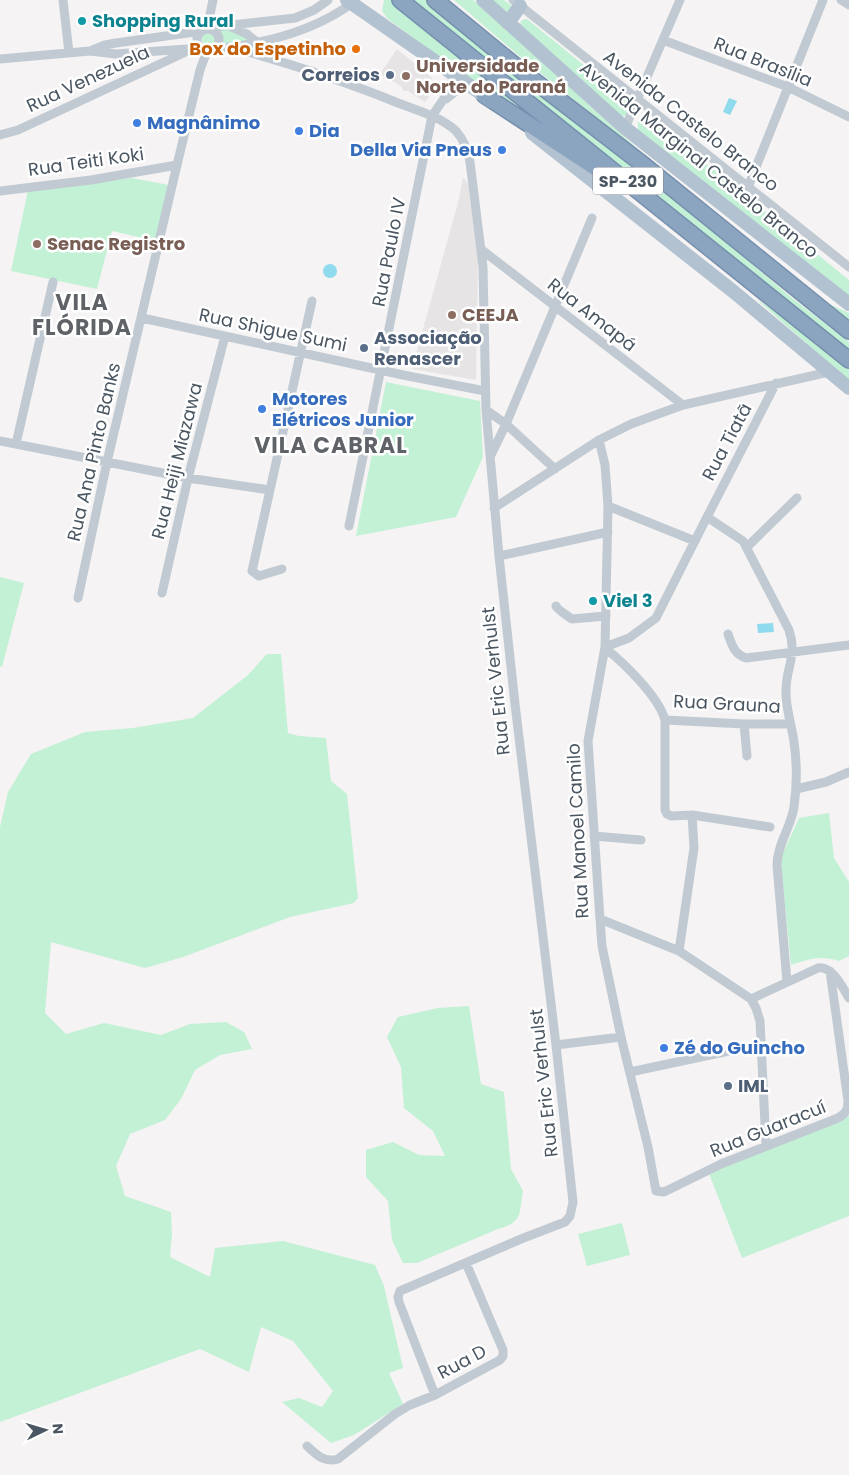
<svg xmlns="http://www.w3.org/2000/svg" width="849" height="1475" font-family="Poppins,sans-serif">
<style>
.education{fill:#e6e4e5}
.green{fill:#c3f1d5}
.water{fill:#90daee}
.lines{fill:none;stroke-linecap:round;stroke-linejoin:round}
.highway-casing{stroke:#7690ad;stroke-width:18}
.street{stroke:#c1cad2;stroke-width:9}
.primary{stroke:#b3c2d1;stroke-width:14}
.highway{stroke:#8ba5c1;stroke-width:15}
.culture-dot{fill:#0f9aa8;stroke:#fff;stroke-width:2}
.food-dot{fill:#e8710a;stroke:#fff;stroke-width:2}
.service-dot{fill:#5c6f8a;stroke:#fff;stroke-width:2}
.education-dot{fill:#8d6e63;stroke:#fff;stroke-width:2}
.shop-dot{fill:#3f7fe0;stroke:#fff;stroke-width:2}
.labels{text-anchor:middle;stroke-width:5;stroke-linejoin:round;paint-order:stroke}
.shield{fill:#fff;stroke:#808990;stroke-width:1}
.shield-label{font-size:16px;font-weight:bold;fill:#4a5661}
.culture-label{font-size:18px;font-weight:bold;fill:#0d838f;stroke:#fff;text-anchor:start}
.food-label{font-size:18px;font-weight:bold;fill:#c56008;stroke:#fff;text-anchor:end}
.street-label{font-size:18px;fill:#4a5661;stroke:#fff}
.education-label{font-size:18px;font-weight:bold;fill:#785e54;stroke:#fff;text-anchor:start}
.service-label{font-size:18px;font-weight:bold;fill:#4e5e75;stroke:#fff;text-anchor:start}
.shop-label{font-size:18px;font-weight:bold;fill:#366cbe;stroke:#fff;text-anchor:start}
.district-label{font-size:22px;font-weight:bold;letter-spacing:1px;fill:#5f6368;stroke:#fff}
</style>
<rect width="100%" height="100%" fill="#f5f3f3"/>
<path class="education" d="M397,49L432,78L431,81L436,86L425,102L408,91H403L401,86L380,74Z
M463,177L468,184L478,262L476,380L412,369L459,199Z"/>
<path class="green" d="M384,0H393L456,54L550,127L520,113L456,70L387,18L382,11Z
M414,0H427L500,61L574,118L680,203L792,298L849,342V352L788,304L675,209L496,69Z
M454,0H473L651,161L523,59Z
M491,0H504L512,6L509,13H505Z
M525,19H527L628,101L630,107L627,115L621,117L520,25L521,21Z
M228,28L251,41L217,47L221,39L218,31Z
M202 39a7 7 0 1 1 14 0a7 7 0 1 1-14 0Z
M646,116L649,117L849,280V300L638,130V121Z
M132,178L169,185L156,241L112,231L97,289L11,271L28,190Z
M755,298L791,323L849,369V381Z
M820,300L849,313V323Z
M386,382L480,401L483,457L456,517L356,536Z
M0,577L24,583L2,667L0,666Z
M267,654H281L288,733L299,736L326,738L331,781L347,794L358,898L354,903L290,917L183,957L145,968L51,942L45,1013L66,1034L104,1023L161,1035L190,1024L226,1022L244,1032L252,1049L220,1055L195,1070L181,1099L165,1120L130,1134L116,1166L125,1196L171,1212L172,1234L170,1257L210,1277L215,1248L283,1241L375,1265L384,1286L403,1368L389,1373L403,1404L354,1435L331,1443L282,1402L299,1398L322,1407L333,1391L293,1341L261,1327L249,1372L200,1349L0,1422V827L8,792L31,754L85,732L133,728L193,718L248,675Z
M829,813L834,858L849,882V956L839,961C819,955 810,959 791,965L781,866L783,853L799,818Z
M469,1006L481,1084L504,1092L511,1169L523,1191C519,1214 523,1222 498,1229L417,1263H403L392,1240L388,1201L366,1177V1150L393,1142L419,1155L445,1156L433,1131L404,1108L401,1067L387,1037L398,1017L438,1008Z
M849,1116V1216L742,1258L708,1171Z
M622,1223L630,1255L587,1266L578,1234Z"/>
<path class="water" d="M729,98L737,101L730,115L723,112Z
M323 271a7 7 0 1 1 14 0a7 7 0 1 1-14 0Z
M773,623L774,632L758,633L757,624Z"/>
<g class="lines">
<g class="highway-casing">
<path id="highway" d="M400,0L849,360
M435,0L528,76L645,166L849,331
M484,95L602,172"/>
</g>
<path class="street" d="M63,0L69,53
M513,0L849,267
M841,0L849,5
M231,27L247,34L277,59
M197 40a11 11 0 1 1 22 0a11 11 0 1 1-22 0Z
M207,29L213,0
M212,29L223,26L295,18L314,10L328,0
M663,40L788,87L849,117
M230,47C288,63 342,80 398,103C417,110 441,117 456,131C464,140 468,151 470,162L483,267L486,410L499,556L515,704L556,1045L573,1202L570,1216L565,1222L521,1239L400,1291L398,1297L399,1302L435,1395
M215,49C263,44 316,31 355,1
M90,51L105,45L116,43L202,31
M0,59L90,51L116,54L201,48
M446,99L456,91L472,87
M625,128L680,0
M0,135L18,130L190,50
M748,187L823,0
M0,191L91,180L177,165
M482,250L683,405
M142,318L403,375L485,391
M486,410L506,424L555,469
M599,440L605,465L608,506L605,647L588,741L600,919L602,946L621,1037L648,1147L656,1191L664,1192L721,1164L838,1118C846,1114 848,1109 848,1101L830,971
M0,441L188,478L270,490
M16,444L53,282
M490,457L506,424L592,218
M608,506L695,541
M494,508L599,440L631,424L683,405L829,372
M707,517L743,541L789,630C798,657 785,668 786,693C786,710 792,726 794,742C797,763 797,786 794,807C791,827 777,845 777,865L787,982
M349,526L432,116L449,91L454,74
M747,547L797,498
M499,556L608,532
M282,569L259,576L252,571L312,301
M162,593L188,478L225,336
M78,598L107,462L177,165L200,70L207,51
M556,606C557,609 569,617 572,619L606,616
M728,634C732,645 734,654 746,658L849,645
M605,647L629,638L656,618L707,517L776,383
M605,648C624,663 659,697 665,720L744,724H790
M665,720V810L667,814L671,816L692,815L770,827
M744,724L747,756
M796,789L826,782L849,772
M594,836L641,840
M600,919L679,951L751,999L756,1008L760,1021L766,1146
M679,951L694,848L692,815
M751,999L818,968C833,966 842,987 849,998
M556,1045L621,1037
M630,1072L762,1044
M307,1446C317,1455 324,1463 338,1459L395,1414L410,1405L435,1395L500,1360L503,1356V1350L466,1263"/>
<path class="primary" d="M347,0L492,101
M483,0L625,128L849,304
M508,23L520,6
M532,133L734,292L849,388"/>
<use href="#highway" class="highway"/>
</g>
<g class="culture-dot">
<circle cx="82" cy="21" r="5"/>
<circle cx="593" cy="601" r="5"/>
</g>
<circle class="food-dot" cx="356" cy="49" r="5"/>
<g class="service-dot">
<circle cx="390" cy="75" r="5"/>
<circle cx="364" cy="348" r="5"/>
<circle cx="728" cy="1086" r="5"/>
</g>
<g class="education-dot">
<circle cx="406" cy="76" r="5"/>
<circle cx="37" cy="244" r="5"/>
<circle cx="452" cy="315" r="5"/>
</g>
<g class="shop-dot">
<circle cx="137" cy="123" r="5"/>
<circle cx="299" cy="131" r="5"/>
<circle cx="502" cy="150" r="5"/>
<circle cx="262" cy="409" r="5"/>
<circle cx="664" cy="1048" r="5"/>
</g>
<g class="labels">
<rect class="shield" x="593" y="167.5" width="70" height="27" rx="4"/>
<g class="shield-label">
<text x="628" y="187">SP-230</text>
</g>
<g class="culture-label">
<text x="92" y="27">Shopping Rural</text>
<text x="603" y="607">Viel 3</text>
</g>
<g class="food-label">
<text x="346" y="55">Box do Espetinho</text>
</g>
<g class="street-label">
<text transform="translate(763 62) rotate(22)" y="6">Rua Brasília</text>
<text transform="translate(88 79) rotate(-25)" y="6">Rua Venezuela</text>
<text transform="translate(691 121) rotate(38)" y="6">Avenida Castelo Branco</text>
<text transform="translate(699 160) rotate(39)" y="6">Avenida Marginal Castelo Branco</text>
<text transform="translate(86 162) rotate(-8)" y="6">Rua Teiti Koki</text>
<text transform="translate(389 252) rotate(-79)" y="6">Rua Paulo IV</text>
<text transform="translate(592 315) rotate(38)" y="6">Rua Amapá</text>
<text transform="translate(273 330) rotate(12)" y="6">Rua Shigue Sumi</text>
<text transform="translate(727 442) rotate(-62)" y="6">Rua Tiatã</text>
<text transform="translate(94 452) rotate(-77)" y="6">Rua Ana Pinto Banks</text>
<text transform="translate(177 461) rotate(-76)" y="6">Rua Heiji Miazawa</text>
<text transform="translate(496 681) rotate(-96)" y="6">Rua Eric Verhulst</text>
<text transform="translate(727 704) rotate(3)" y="6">Rua Grauna</text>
<text transform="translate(578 831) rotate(-93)" y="6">Rua Manoel Camilo</text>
<text transform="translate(544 1083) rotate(-96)" y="6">Rua Eric Verhulst</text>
<text transform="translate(768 1129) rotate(-22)" y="6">Rua Guaracuí</text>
<text transform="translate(462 1362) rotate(-28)" y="6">Rua D</text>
</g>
<g class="education-label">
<text x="416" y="72">Universidade<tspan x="416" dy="21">Norte do Paraná</tspan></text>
<text x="47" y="250">Senac Registro</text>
<text x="462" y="321">CEEJA</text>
</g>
<g class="service-label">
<text x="380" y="81" text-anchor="end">Correios</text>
<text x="374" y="344">Associação<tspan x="374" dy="21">Renascer</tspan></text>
<text x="738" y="1092">IML</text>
</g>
<g class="shop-label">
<text x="147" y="129">Magnânimo</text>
<text x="309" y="137">Dia</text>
<text x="492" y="156" text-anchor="end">Della Via Pneus</text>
<text x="272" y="405">Motores<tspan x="272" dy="21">Elétricos Junior</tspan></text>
<text x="674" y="1054">Zé do Guincho</text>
</g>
<g class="district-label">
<text x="82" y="310">VILA<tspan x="82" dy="25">FLÓRIDA</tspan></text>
<text x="331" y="453">VILA CABRAL</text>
</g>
</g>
<g transform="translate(45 1430) rotate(85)" stroke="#ffffff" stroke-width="4" paint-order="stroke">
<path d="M0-4L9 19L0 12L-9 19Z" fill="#4a5661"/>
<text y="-8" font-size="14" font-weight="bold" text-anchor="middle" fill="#4a5661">N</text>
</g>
</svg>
